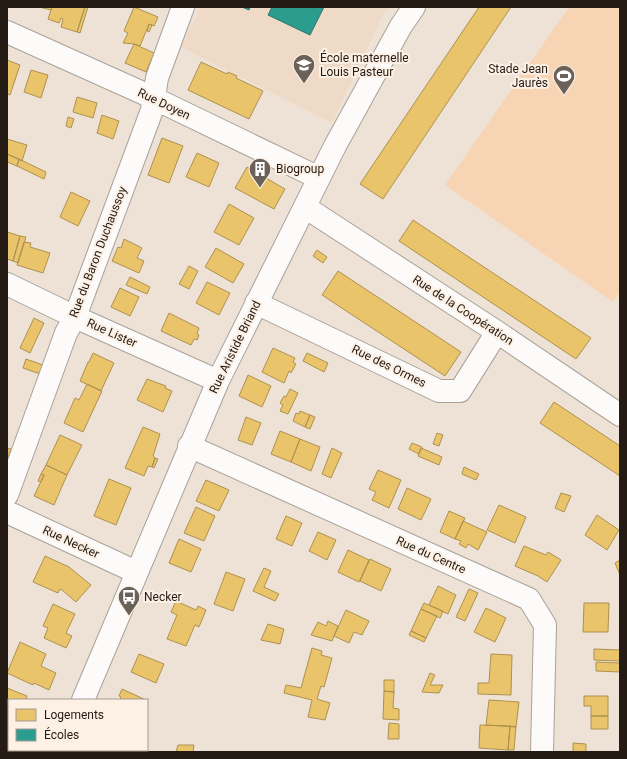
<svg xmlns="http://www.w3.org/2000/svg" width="627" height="759" font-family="Roboto,sans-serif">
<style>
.built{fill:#efdac8}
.green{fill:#f7d4b4}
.homes{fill:#e9c46a;stroke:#ae9150}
.schools{fill:#2a9d8f;stroke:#28766a}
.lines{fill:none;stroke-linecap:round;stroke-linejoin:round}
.minor-casing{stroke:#a9a198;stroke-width:24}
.minor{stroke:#fcfbf9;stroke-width:22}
.labels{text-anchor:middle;stroke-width:4;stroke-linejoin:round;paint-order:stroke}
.poi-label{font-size:12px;fill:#231b14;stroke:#fdf0e5;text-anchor:start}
.street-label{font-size:12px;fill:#231b14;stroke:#fdf0e5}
</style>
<rect width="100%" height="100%" fill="#eee2d7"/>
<path class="built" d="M201,7H390L382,17L332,123L181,47Z"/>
<path class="green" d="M569,7H620V291L613,302L445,185Z"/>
<path class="homes" d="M39,7H52L51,10Z
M52,7H85L77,32L61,27L63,19L61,18L59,23L48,19Z
M85,7H88L80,33L77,32Z
M134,7L158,17L154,26L149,24L140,46L134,44L123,43L128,33L124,31Z
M479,7H511L383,199L360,184Z
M149,24L152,25L149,32L147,31Z
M134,44L154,53L146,72L125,63Z
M7,60L20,65L10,95L7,94Z
M201,62L227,74L228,72L237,76L236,78L263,91L249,119L188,90Z
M31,70L48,75L41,98L24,92Z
M77,97L97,103L93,118L73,112Z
M102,115L119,121L113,139L97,133Z
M68,117L74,119L71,128L66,126Z
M162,138L183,146L169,183L148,175Z
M7,139L27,145L22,161L7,154Z
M197,153L219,163L209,187L186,177Z
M7,154L19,159L17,166L7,162Z
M19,159L46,172L44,179L17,166Z
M247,167L285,189L274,209L235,188Z
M71,192L90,201L78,226L60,217Z
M229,204L254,218L239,245L214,232Z
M413,220L591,338L576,359L399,241Z
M7,232L20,236L13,261L7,259Z
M20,236L26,237L18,263L13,261Z
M124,239L142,248L137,258L144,261L139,273L112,261L118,247L121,248Z
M24,242L31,243L30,247L50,253L43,273L17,265Z
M216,248L244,264L233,283L205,267Z
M317,250L327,257L323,263L313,256Z
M189,266L198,271L189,289L179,284Z
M338,271L461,352L445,376L322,295Z
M130,277L150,287L147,294L126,285Z
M207,282L230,293L219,315L196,303Z
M120,288L139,297L130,316L111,307Z
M169,313L199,328L197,334L199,335L197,340L194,339L191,345L161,331Z
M34,318L44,323L30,353L20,348Z
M273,348L295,358L293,362L296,364L291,373L289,371L284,383L262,372Z
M93,353L114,363L101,391L80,381L88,362H89Z
M307,353L328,363L324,372L303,361Z
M26,359L43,365L40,374L23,368Z
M248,375L271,386L262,407L239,396Z
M147,379L166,386L165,388L172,391L163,412L137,400Z
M87,384L102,391L83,432L64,423L75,398L79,400Z
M290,389L298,393L288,414L280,411L283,405L280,403L284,396L286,397Z
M554,402L620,446V476L540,423Z
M300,411L310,415L305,427L293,421L296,413L299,414Z
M310,415L315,417L310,429L305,427Z
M246,417L261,423L252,445L238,440Z
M143,427L160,434L153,456L155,458L152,467L148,466L144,476L125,468Z
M280,431L300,439L291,462L271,454Z
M437,433L443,435L439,446L433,444Z
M60,435L82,445L67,475L46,465Z
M300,439L320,447L311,471L291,462Z
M412,443L422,447L419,454L409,449Z
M7,448L11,449L7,461Z
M332,448L342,453L331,478L322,474Z
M421,448L442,457L439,465L418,456Z
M155,458L158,459L154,468L152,467Z
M46,465L67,475L54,505L34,496L44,475L41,474Z
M464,467L479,474L476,480L462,474Z
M378,470L401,480L389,508L372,500L376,492L369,489Z
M41,474L44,475L41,482L38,481Z
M109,479L131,488L116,525L94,516Z
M206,480L229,490L219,511L196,501Z
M407,488L431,499L421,520L398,509Z
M561,493L571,496L564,512L555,508Z
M499,505L526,517L515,543L487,530Z
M196,507L215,516L204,541L184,533Z
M449,511L465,518L455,539L440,532Z
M597,515L619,530L607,550L585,535Z
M286,516L302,523L292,546L276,539Z
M463,521L487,532L478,550L468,544L466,548L459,544L461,541L455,539Z
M318,532L336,540L327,560L309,551Z
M179,539L201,549L191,572L169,563Z
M524,546L546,555L548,552L561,560L547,582L538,576L515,566Z
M348,550L369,560L359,582L338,572Z
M45,556L69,567L91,585L76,602L62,590L60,589L58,593L33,582Z
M370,559L391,569L381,591L360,581Z
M620,560V575L615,563Z
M264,568L271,571L264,587L279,594L275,601L253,591Z
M226,572L245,579L233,611L214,604Z
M438,586L456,595L448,614L429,605Z
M469,589L478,593L465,621L456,617Z
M176,601L196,610L198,606L206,610L199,627L195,625L186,646L167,639L177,615L171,612Z
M424,603L443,611L440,618L421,609Z
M584,603H609L608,632H583Z
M53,604L75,614L66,633L72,636L66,648L44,638L48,628L43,626Z
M486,608L506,618L495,642L474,632Z
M421,609L437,616L426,638L411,631Z
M346,610L369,621L362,635L354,632L349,643L334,636Z
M328,621L338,626L332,641L311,635L318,622L326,626Z
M268,624L284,629L280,644L261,640Z
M411,631L426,638L424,642L409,635Z
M20,642L46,654L41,666L56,673L49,690L34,683L33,685L7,673Z
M312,648L322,651L321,655L332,658L324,687L321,686L317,699L330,703L325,720L308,717L312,700L284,693L286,685L301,688Z
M594,649L620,650V661L594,660Z
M139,654L164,664L156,683L131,672Z
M491,654L512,655L511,695L478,694V683H489Z
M596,662L620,663V672L596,671Z
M430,673L435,675L430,685H443L439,693L422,692Z
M384,680H394V692L384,691Z
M7,688L27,696L26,700H9V723L7,722Z
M122,689L146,700H120L121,697L119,696Z
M384,691L394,692L393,708L399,709V720L383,719Z
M584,696H608V716H591V706H584Z
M489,700L519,702L516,727L486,725Z
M591,716H608V729H591Z
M389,723L399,724V739H388Z
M480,725L510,726L508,750L479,748Z
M510,726L516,727L514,750H508Z
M7,739L9,740V750H25L27,752H7Z
M573,743L586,744V752H573Z
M178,745H194L193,752H176Z
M89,750H114L113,752H89Z"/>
<path class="schools" d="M242,7H250L249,10Z
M272,7H324L310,35L268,15Z"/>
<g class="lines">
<g class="minor-casing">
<path id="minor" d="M7,32L145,94L319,178
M305,207L497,332L620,415
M7,284L75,317L218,381
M256,303L439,391H460L497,332
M189,446L529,599L545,625L542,752
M7,495L66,333L75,317L152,110L157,78L183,7
M7,512L136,572
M83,700L218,381L335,146L401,26L414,7
M59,752L60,750"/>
</g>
<use href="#minor" class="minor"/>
</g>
<defs>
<g id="school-pin" transform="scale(1.15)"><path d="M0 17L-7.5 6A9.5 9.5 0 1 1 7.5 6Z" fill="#6a6158" stroke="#fdf0e5"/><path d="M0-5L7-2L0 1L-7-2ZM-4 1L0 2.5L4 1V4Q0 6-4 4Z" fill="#fff"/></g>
<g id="stadium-pin" transform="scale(1.15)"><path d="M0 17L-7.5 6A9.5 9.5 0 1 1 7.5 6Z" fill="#6a6158" stroke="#fdf0e5"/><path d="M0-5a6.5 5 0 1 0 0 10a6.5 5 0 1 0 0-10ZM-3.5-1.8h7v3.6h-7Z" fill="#fff"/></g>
<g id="building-pin" transform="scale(1.15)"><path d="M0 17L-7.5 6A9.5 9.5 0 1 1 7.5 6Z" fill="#6a6158" stroke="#fdf0e5"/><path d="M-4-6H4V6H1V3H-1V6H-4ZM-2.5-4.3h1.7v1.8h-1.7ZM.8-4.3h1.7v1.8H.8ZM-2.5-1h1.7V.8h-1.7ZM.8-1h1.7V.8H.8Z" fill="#fff"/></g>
<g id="bus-pin" transform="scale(1.15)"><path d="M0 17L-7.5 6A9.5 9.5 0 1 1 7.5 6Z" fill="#6a6158" stroke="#fdf0e5"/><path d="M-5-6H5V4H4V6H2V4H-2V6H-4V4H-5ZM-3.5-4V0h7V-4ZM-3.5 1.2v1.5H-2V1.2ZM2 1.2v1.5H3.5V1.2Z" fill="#fff"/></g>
</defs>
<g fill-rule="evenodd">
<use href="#school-pin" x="304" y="65"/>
<use href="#stadium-pin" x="564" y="76"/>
<use href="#building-pin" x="260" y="169"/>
<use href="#bus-pin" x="129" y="597"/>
</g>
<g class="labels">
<g class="poi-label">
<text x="320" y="62">École maternelle<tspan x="320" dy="14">Louis Pasteur</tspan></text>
<text x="548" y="73" text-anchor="end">Stade Jean<tspan x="548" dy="14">Jaurès</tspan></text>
<text x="276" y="173">Biogroup</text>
<text x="144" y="601">Necker</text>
</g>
<g class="street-label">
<text transform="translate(164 104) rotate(26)" y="4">Rue Doyen</text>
<text transform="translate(98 252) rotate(-69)" y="4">Rue du Baron Duchaussoy</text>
<text transform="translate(463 310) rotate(33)" y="4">Rue de la Coopération</text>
<text transform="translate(112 333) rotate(24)" y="4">Rue Lister</text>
<text transform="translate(235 347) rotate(-64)" y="4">Rue Aristide Briand</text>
<text transform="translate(389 366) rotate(26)" y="4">Rue des Ormes</text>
<text transform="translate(71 542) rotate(25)" y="4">Rue Necker</text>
<text transform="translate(431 555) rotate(24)" y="4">Rue du Centre</text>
</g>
</g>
<rect width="627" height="759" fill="none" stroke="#231b14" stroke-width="16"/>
<rect x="8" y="699" width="140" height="52" fill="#fdf0e5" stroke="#a69b91"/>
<rect x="16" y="709" width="20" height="12" fill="#e9c46a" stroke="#a69b91"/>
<text x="44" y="719" font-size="12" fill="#231b14">Logements</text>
<rect x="16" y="729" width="20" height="12" fill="#2a9d8f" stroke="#a69b91"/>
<text x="44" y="739" font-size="12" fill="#231b14">Écoles</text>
</svg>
